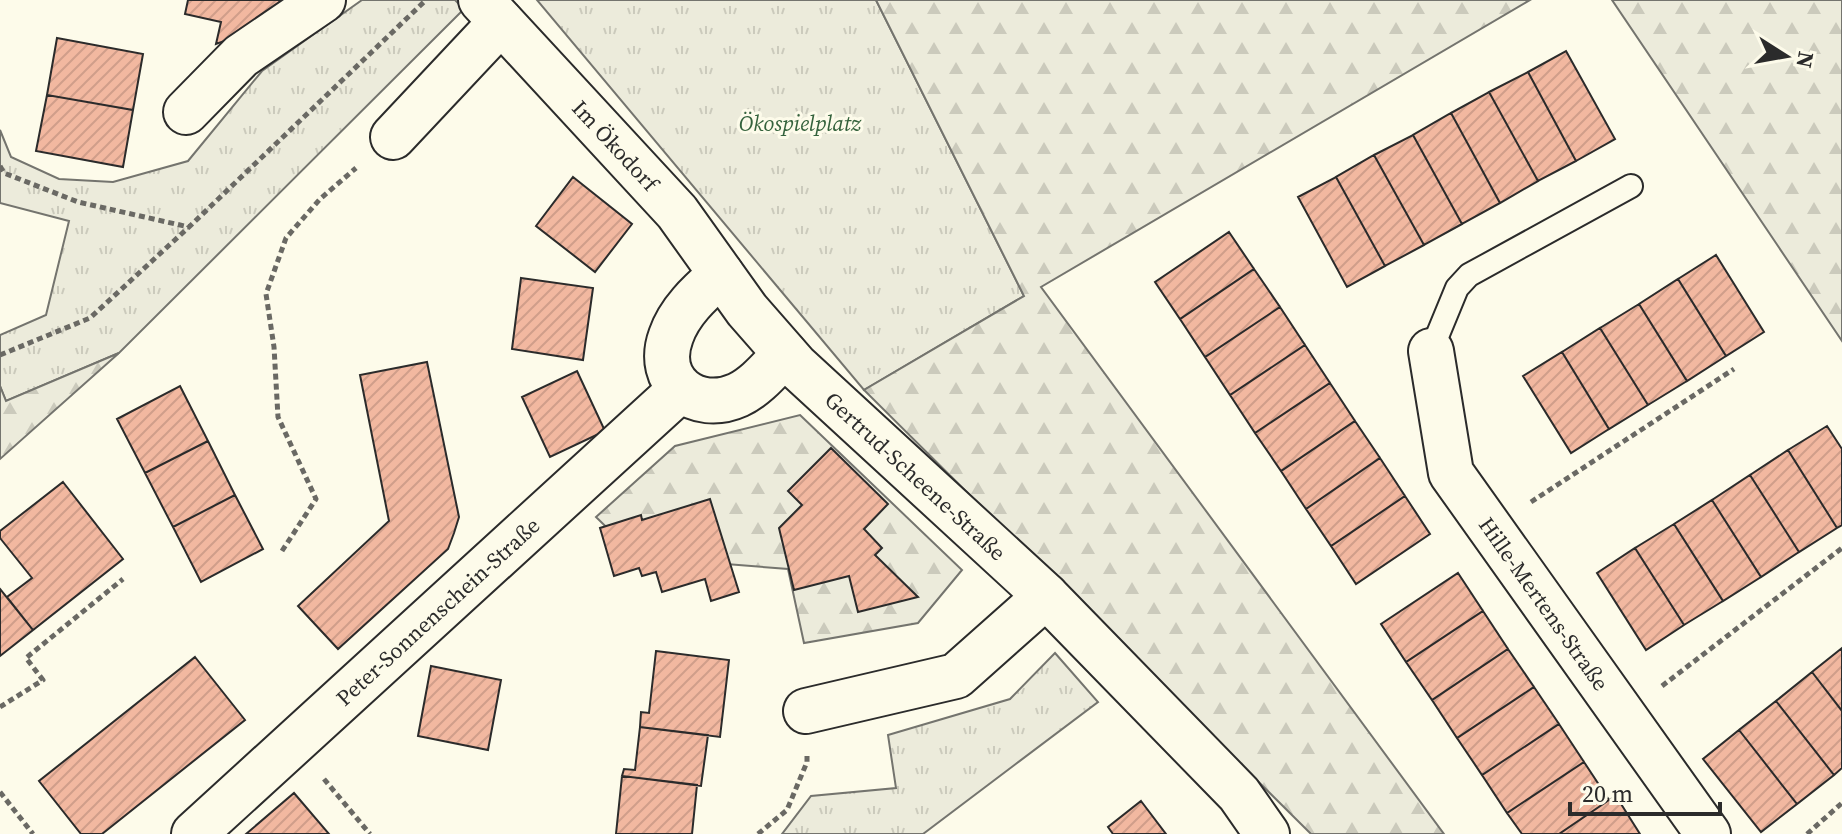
<svg xmlns="http://www.w3.org/2000/svg" width="1842" height="834" font-family="'Source Serif 4',serif">
<style>
.grass{fill:url(#grass-tufts);stroke:#74746e;stroke-width:2}
.forest{fill:url(#forest-firs);stroke:#74746e;stroke-width:2}
.building{fill:url(#building-hatch);stroke:#2b2b2b;stroke-width:2}
.lines{fill:none;stroke-linecap:round;stroke-linejoin:round}
.lane-casing{stroke:#2b2b2b;stroke-width:26}
.street-casing{stroke:#2b2b2b;stroke-width:48}
.path{stroke:#6a6964;stroke-width:5;stroke-dasharray:6 4;stroke-linecap:butt}
.lane{stroke:#fdfbea;stroke-width:22}
.street{stroke:#fdfbea;stroke-width:44}
.labels{text-anchor:middle;stroke-width:6;stroke-linejoin:round;paint-order:stroke}
.park-label{font-size:22px;font-style:italic;fill:#34623c;stroke:#fdfbea}
.street-label{font-size:22px;fill:#2b2b2b;stroke:#fdfbea}
</style>
<defs>
<pattern id="grass-tufts" width="24" height="20" patternUnits="userSpaceOnUse" patternTransform="scale(2)"><rect width="24" height="20" fill="#ecebdb"/><path d="M3 7l-1-3M5 7V3M7 7l1-3M15 17l-1-3M17 17v-4M19 17l1-3" fill="none" stroke="#cbcabc"/></pattern>
<pattern id="forest-firs" width="22" height="20" patternUnits="userSpaceOnUse" patternTransform="scale(2)"><rect width="22" height="20" fill="#ecebdb"/><path d="M5 1l3.5 6h-7zM16 11l3.5 6h-7z" fill="#cbcabc"/></pattern>
<pattern id="building-hatch" width="6" height="6" patternUnits="userSpaceOnUse" patternTransform="scale(2)"><rect width="6" height="6" fill="#f2b8a0"/><path d="M-1 1l2-2M0 6l6-6M5 7l2-2" fill="none" stroke="#d09e8a"/></pattern>
</defs>
<rect width="100%" height="100%" fill="#fdfbea"/>
<path class="grass" d="M362,0H455L464,9L119,353L6,401L0,386V335L46,315L69,221L0,203V130L11,157L59,179L113,182L188,161L262,71Z
M537,0H876L1024,296L864,390Z
M1055,653L1098,702L923,834H782L811,796L896,788L888,735L1010,699Z"/>
<path class="forest" d="M876,0H1530L1041,287L1444,834H1311L864,390L1024,296Z
M1612,0H1842V341Z
M119,353L0,459V386L6,401Z
M800,415L962,570L918,623L804,643L788,569L637,557L596,517L675,446Z"/>
<path class="building" d="M188,0H280L275,23L216,44L221,22L185,14Z
M57,38L143,54L133,110L47,95Z
M1566,51L1615,139L1576,161L1528,72Z
M1528,72L1576,161L1538,181L1489,92Z
M1489,92L1538,181L1500,203L1451,113Z
M47,95L133,110L123,167L36,151Z
M1451,113L1500,203L1462,224L1413,135Z
M1413,135L1462,224L1424,245L1374,155Z
M1374,155L1424,245L1385,266L1336,177Z
M573,177L632,224L595,272L536,226Z
M1336,177L1385,266L1347,287L1298,197Z
M1229,232L1254,269L1180,319L1155,282Z
M1716,255L1764,332L1726,356L1678,279Z
M1254,269L1280,307L1205,357L1180,319Z
M521,278L593,288L583,360L512,349Z
M1678,279L1726,356L1687,381L1639,304Z
M1639,304L1687,381L1648,405L1600,328Z
M1280,307L1305,345L1230,395L1205,357Z
M1600,328L1648,405L1609,429L1562,352Z
M1305,345L1330,383L1255,433L1230,395Z
M1562,352L1609,429L1571,453L1523,376Z
M427,362L459,517L454,533L448,549L338,649L298,606L389,521L360,375Z
M577,371L605,431L550,457L522,397Z
M1330,383L1355,421L1281,471L1255,433Z
M180,386L208,441L145,473L117,419Z
M1355,421L1380,458L1306,509L1281,471Z
M1827,426L1842,449V525L1837,528L1788,450Z
M208,441L235,495L173,527L145,473Z
M831,448L888,504L864,529L882,548L875,555L918,597L858,612L849,576L794,590L779,528L802,505L788,491Z
M1788,450L1837,528L1799,552L1750,475Z
M1380,458L1405,496L1331,546L1306,509Z
M1750,475L1799,552L1761,577L1712,500Z
M63,482L123,559L33,630L7,597L32,578L0,538V531Z
M235,495L263,549L201,582L173,527Z
M1405,496L1430,534L1356,584L1331,546Z
M710,499L739,592L711,601L705,579L662,592L656,572L642,576L639,568L614,576L600,528L641,515L642,520Z
M1712,500L1761,577L1723,601L1674,524Z
M1674,524L1723,601L1684,625L1635,548Z
M1635,548L1684,625L1646,650L1597,573Z
M1458,573L1483,611L1406,662L1381,624Z
M0,589L33,630L0,656Z
M1483,611L1508,649L1432,700L1406,662Z
M1842,648V711L1812,672Z
M1508,649L1534,687L1457,738L1432,700Z
M656,651L729,660L720,737L640,727L641,712L649,713Z
M195,657L245,720L102,834H81L39,781Z
M431,666L501,680L488,750L418,736Z
M1812,672L1842,711V768L1834,775L1776,701Z
M1534,687L1559,724L1482,775L1457,738Z
M1776,701L1834,775L1797,804L1739,730Z
M1559,724L1584,762L1507,813L1482,775Z
M640,727L708,735L701,786L622,776L624,769L635,770Z
M1739,730L1797,804L1761,832L1703,759Z
M1584,762L1609,800L1559,834H1522L1507,813Z
M622,776L697,785L692,834H616Z
M294,793L329,834H246Z
M1616,796L1640,834H1559L1609,800Z
M1141,801L1166,834H1113L1108,827Z"/>
<g class="lines">
<g class="lane-casing">
<path id="lane" d="M1431,351L1457,288L1469,275L1631,186"/>
</g>
<g class="street-casing">
<g id="street">
<path id="s1" d="M481,0L677,212L747,310L796,366L1046,596L1239,794L1267,834"/>
<path d="M186,112L241,56L323,0"/>
<path d="M393,137L501,22"/>
<path d="M721,274C701,292 680,310 671,336C654,382 696,414 738,395C757,386 771,368 785,354"/>
<path id="s2" d="M1431,351L1451,473L1708,834"/>
<path d="M806,711L956,676L1046,596"/>
<path id="s3" d="M194,834L680,390"/>
</g>
</g>
<path class="path" d="M0,166L4,173L78,202L189,227L426,0
M0,355L90,318L189,227
M1531,502L1734,369
M282,551L316,499L278,417L274,347L266,294L286,238L320,199L356,168
M1662,686L1842,548
M0,707L43,680L26,658L123,579
M324,779L370,834
M0,792L33,834
M758,834L787,810L807,762V756
M1807,834L1842,803"/>
<use href="#lane" class="lane"/>
<use href="#street" class="street"/>
</g>
<g class="labels">
<g class="park-label">
<text x="800" y="131">Ökospielplatz</text>
</g>
<g class="street-label">
<text dy="8" stroke="none"><textPath href="#s1" startOffset="198">Im Ökodorf</textPath></text>
<text dy="8" stroke="none"><textPath href="#s1" startOffset="646">Gertrud-Scheene-Straße</textPath></text>
<text dy="8" stroke="none"><textPath href="#s2" startOffset="284">Hille-Mertens-Straße</textPath></text>
<text dy="8" stroke="none"><textPath href="#s3" startOffset="330">Peter-Sonnenschein-Straße</textPath></text>
</g>
</g>
<g transform="translate(1786 56) rotate(101)" stroke="#fdfbea" stroke-width="6" paint-order="stroke">
<path d="M0-6L14 30L0 20L-14 30Z" fill="#2b2b2b"/>
<text y="-12" font-size="22" font-weight="bold" text-anchor="middle" fill="#2b2b2b">N</text>
</g>
<path d="M1570 802v12h150v-12" fill="none" stroke="#2b2b2b" stroke-width="4"/>
<text x="1582" y="802" font-size="24" fill="#2b2b2b" stroke="#fdfbea" stroke-width="6" paint-order="stroke">20 m</text>
</svg>
